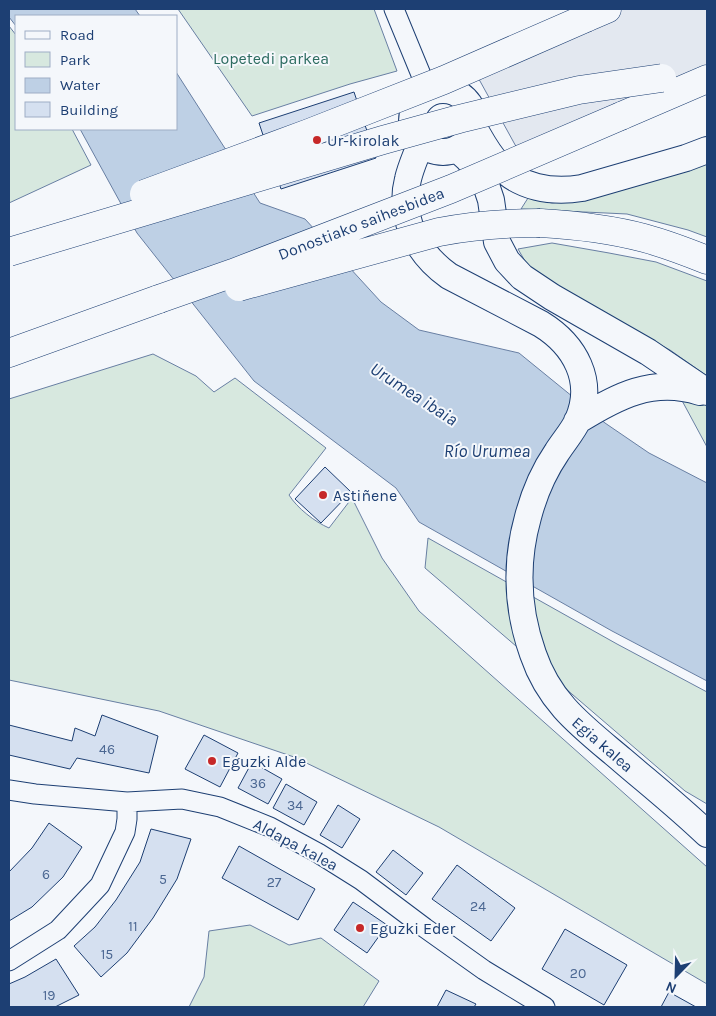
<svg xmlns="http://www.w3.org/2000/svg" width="716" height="1016" font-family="Karla,sans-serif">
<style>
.green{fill:#d7e8df;stroke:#687fa3}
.parking{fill:#e3e8f0;stroke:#687fa3}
.water{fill:#bed0e5;stroke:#687fa3}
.building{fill:#d5e0f0;stroke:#1d3f73}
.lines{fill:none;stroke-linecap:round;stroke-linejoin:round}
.street-casing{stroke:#1d3f73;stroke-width:21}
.secondary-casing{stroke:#1d3f73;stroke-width:28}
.highway-casing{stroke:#1d3f73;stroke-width:29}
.street{stroke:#f4f7fb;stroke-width:19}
.secondary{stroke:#f4f7fb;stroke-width:26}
.highway{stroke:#f4f7fb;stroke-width:28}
.highway-bridge-casing{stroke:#1d3f73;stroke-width:29;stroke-linecap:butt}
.highway-bridge{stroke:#f4f7fb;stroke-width:28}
.poi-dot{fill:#c62828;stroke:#f4f7fb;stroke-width:2}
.labels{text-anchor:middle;stroke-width:4;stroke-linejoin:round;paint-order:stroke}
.number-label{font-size:14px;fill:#4b6792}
.park-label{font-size:16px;fill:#2c6c60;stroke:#f4f7fb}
.poi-label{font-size:16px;fill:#1d3f73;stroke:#f4f7fb;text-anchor:start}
.street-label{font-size:16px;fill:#1d3f73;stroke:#f4f7fb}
.water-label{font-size:18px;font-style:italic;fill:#1d3f73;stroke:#f4f7fb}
</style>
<rect width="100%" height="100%" fill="#f4f7fb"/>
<path class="green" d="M178,9H374L397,71L350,84L252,116Z
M9,26L16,35V129H72L91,165L9,203Z
M707,162V237L688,230L627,214L521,209L528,198L552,203L597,197Z
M552,243L609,253L656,262L707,281V376L670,350L598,312L529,268L518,249Z
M153,354L196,376L214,392L235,378L326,448L289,495C297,508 315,522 329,528L352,498L382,558L419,611L707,867V984L439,827L294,757L159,711L9,680V399Z
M679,395L707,405V447Z
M428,538L617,644L707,692V804L685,791L425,568Z
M250,925L289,945L321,938L379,981L363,1007H189L204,977L209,931Z"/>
<path class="parking" d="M617,9H707V78L524,161L475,72Z"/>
<path class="water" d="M9,9H135L140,16H16V26L9,17Z
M176,72L260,203L305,219L381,302L419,330L519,353L605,423L649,453L707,483V681L612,631L419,522L396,488L254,381L137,233L80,129H176Z"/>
<path class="building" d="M354,92L376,158L281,189L259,123Z
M325,467L351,492L321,523L295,499Z
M102,715L158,736L149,773L77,758L70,769L9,755V725L72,741L75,728L95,736Z
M204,735L238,753L220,787L185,769Z
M252,762L282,779L268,804L238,788Z
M286,784L317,802L304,825L273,808Z
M338,805L360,819L342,848L320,835Z
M49,823L82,847L63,877L32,907L9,921V872L32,848Z
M151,829L191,839L177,879L153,918L127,953L101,977L74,946L95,927L116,900L140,862Z
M239,846L315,889L298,920L222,878Z
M393,850L423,873L406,895L376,872Z
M457,865L515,908L491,941L432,899Z
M353,902L387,925L367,953L334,930Z
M565,929L627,965L604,1005L542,969Z
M56,959L79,995L55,1007H9V984L25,977Z
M446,990L476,1004L474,1007H437Z
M669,992L696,1007H661Z"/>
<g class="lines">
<g class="street-casing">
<path id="street" d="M394,9L429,94
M9,790L35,794L127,802L182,799L220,807L270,827L318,853L361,880L425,928L484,970L545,1007
M9,961L58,930L100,885L125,832L127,819V802"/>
</g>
<g class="secondary-casing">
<path id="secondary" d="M412 121a31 31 0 1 1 62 0a31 31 0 1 1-62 0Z
M474,128C481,140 488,154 498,164C519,188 552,193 582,188L686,158L707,150
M421,142C417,154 411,166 408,179C398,218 418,254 449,276L541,324C575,345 595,381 578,420C573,431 564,441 557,452C544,471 534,494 528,517C515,563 517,609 533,654C550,704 583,727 622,760C650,784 680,808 707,834
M457,149L468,159L484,179L491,200L497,242L507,261L522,277L552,297L648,352L707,392
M577,421C617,396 653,377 700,392"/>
</g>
<g class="highway-casing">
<path id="highway" d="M586,18L607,9
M621,116L707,79
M540,223C575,225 610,229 644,238C666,244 687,252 707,260
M9,353L159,299"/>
</g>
<use href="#street" class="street"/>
<use href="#secondary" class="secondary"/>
<use href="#highway" class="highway"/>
<g class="highway-bridge-casing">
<path id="highway-bridge" d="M144,194L309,133L444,80L586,18
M9,252L383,140L459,119L579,90L662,78
M239,287L439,232C474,225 505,223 540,223
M159,299L233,273L451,189L621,116"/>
</g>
<use href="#highway-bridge" class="highway-bridge"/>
</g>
<g class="poi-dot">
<circle cx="317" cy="140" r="5"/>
<circle cx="323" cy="495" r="5"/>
<circle cx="212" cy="761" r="5"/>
<circle cx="360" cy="928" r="5"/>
</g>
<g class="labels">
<g class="number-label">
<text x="107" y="754">46</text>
<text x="258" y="788">36</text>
<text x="295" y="810">34</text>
<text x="46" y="879">6</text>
<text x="163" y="884">5</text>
<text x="274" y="887">27</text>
<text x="478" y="911">24</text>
<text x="133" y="931">11</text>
<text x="107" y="959">15</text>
<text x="578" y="978">20</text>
<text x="49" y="1000">19</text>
</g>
<g class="park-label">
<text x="271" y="64">Lopetedi parkea</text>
</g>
<g class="poi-label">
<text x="327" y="146">Ur-kirolak</text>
<text x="333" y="501">Astiñene</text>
<text x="222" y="767">Eguzki Alde</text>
<text x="370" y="934">Eguzki Eder</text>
</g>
<g class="street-label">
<text transform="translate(361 223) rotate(-21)" y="6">Donostiako saihesbidea</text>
<text transform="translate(603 744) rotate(41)" y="6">Egia kalea</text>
<text transform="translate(296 844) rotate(28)" y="6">Aldapa kalea</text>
</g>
<g class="water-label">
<text transform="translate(414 394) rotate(33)" y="6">Urumea ibaia</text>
<text x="487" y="457">Río Urumea</text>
</g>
</g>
<rect width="716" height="1016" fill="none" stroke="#1d3f73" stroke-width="20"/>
<rect x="15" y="15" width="162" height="115" fill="#f4f7fb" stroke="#9eadc5"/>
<rect x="25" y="31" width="25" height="8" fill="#f4f7fb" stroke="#9eadc5"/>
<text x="60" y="40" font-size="15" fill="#1d3f73">Road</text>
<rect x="25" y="52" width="25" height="15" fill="#d7e8df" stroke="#9eadc5"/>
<text x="60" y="65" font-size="15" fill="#1d3f73">Park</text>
<rect x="25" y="78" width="25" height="15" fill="#bed0e5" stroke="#9eadc5"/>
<text x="60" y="90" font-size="15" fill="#1d3f73">Water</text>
<rect x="25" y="102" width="25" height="15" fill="#d5e0f0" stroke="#9eadc5"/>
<text x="60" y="115" font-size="15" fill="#1d3f73">Building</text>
<g transform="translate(676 976) rotate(203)" stroke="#f4f7fb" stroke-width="4" paint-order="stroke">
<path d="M0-4L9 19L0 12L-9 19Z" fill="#1d3f73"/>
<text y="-8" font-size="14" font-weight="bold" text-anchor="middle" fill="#1d3f73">N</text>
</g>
</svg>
